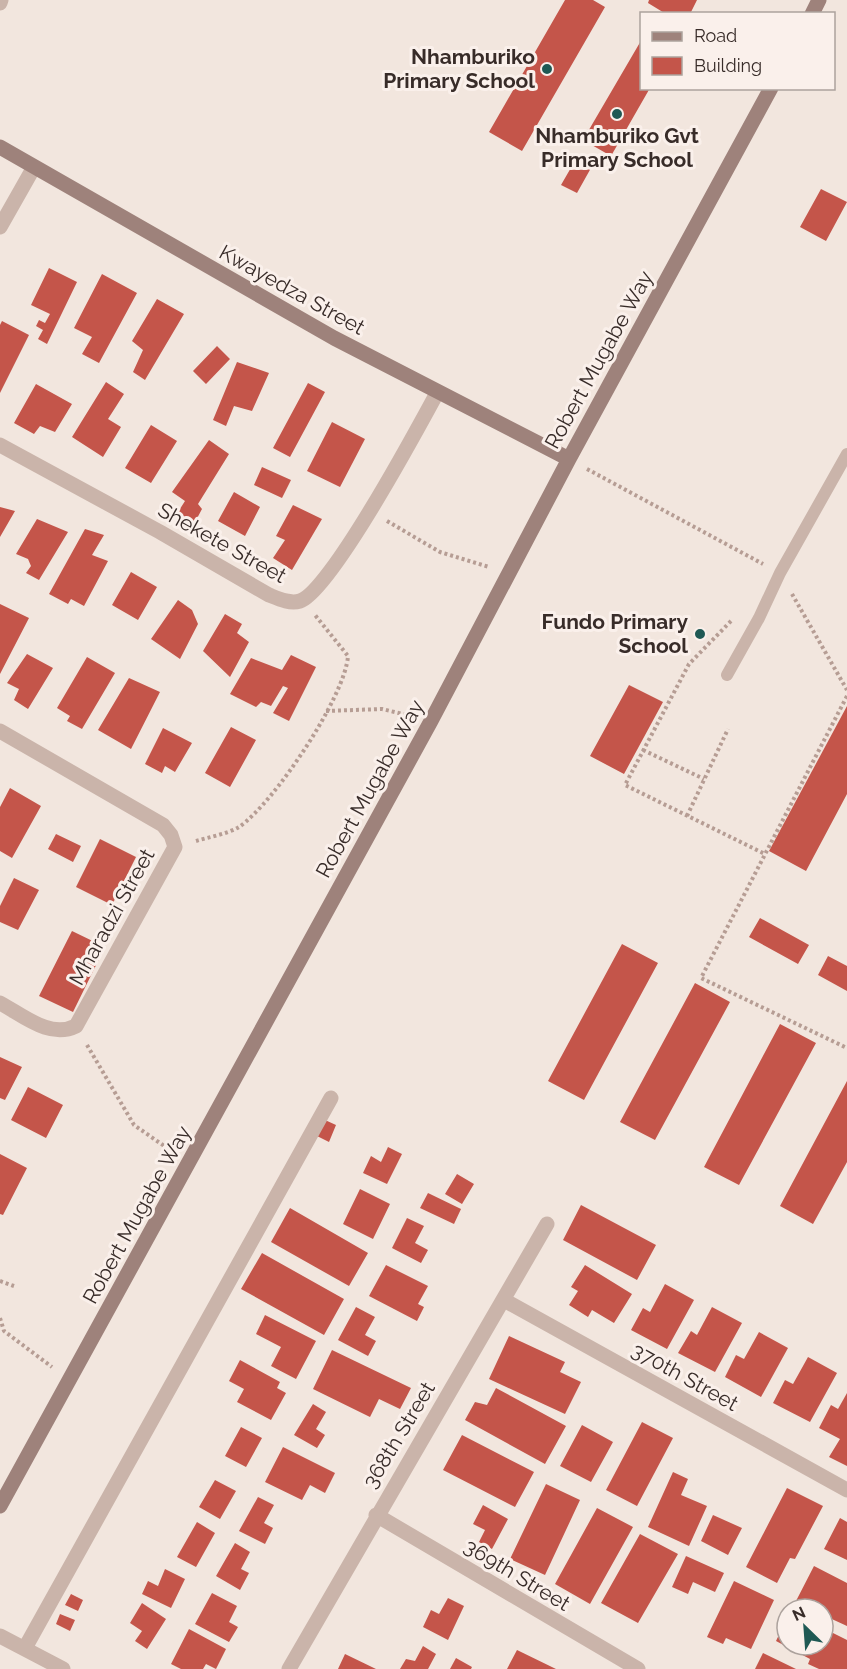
<svg xmlns="http://www.w3.org/2000/svg" width="847" height="1669" font-family="Raleway,sans-serif">
<style>
.building{fill:#c4554a}
.lines{fill:none;stroke-linecap:round;stroke-linejoin:round}
.path{stroke:#b69d94;stroke-width:4;stroke-dasharray:3 3;stroke-linecap:butt}
.lane{stroke:#cab4aa;stroke-width:12}
.street{stroke:#cab4aa;stroke-width:15}
.secondary{stroke:#9e827b;stroke-width:15}
.poi-dot{fill:#1f5954;stroke:#faf0eb;stroke-width:2}
.labels{text-anchor:middle;stroke-width:6;stroke-linejoin:round;paint-order:stroke}
.poi-label{font-size:21px;font-weight:bold;fill:#382c29;stroke:#faf0eb;text-anchor:end}
.street-label{font-size:21px;fill:#382c29;stroke:#faf0eb}
</style>
<rect width="100%" height="100%" fill="#f2e6de"/>
<path class="building" d="M565,0H593L605,7L522,151L489,132Z
M649,0H697L690,14H666L648,3Z
M642,39V88H650L611,156L583,140Z
M576,159L591,168L577,193L561,185Z
M821,189L847,202L826,241L800,227Z
M49,268L77,282L47,344L38,339L43,330L36,326L39,320L45,323L50,314L31,305Z
M102,274L137,293L99,363L82,354L92,337L74,328Z
M157,299L184,314L145,380L133,372L143,350L132,341Z
M2,321L29,335L0,393V325Z
M217,346L230,359L206,384L193,371Z
M237,362L269,373L252,411L234,406L226,426L213,420Z
M106,382L124,394L108,419L121,427L103,457L72,437Z
M308,383L325,392L290,457L273,448Z
M36,384L72,404L55,432L40,426L34,434L14,423Z
M332,422L365,439L340,487L307,471Z
M151,425L177,441L151,483L125,468Z
M209,440L229,454L198,504L202,509L194,524L178,512L185,501L172,492Z
M262,467L291,480L282,498L254,485Z
M234,492L260,507L245,536L218,521Z
M293,505L322,519L292,570L273,558L285,540L276,536Z
M0,507L15,511L0,537Z
M37,519L68,532L39,580L26,573L31,566L28,559L16,554Z
M85,529L104,535L92,555L108,561L84,606L71,599L68,604L49,594Z
M131,572L157,587L138,620L112,605Z
M178,600L192,610L198,624L180,659L151,639Z
M0,604L29,618L0,674Z
M225,614L242,624L237,633L249,642L230,677L203,651Z
M27,654L53,668L28,709L14,700L19,689L7,683Z
M291,655L316,667L289,721L273,713L288,688L283,686L271,706L261,702L256,707L230,694L251,658L282,670Z
M87,657L115,673L82,729L67,721L70,716L57,708Z
M129,678L160,692L131,749L98,730Z
M629,685L663,702L624,774L590,756Z
M847,706V794L806,871L769,851Z
M231,727L256,740L230,787L205,773Z
M163,728L192,743L175,772L165,766L162,773L145,764Z
M10,788L41,806L12,858L0,851V807Z
M56,834L81,846L73,862L48,849Z
M100,839L136,857L112,905L76,887Z
M14,878L39,890L18,930L0,922V906Z
M760,918L809,945L798,964L749,937Z
M72,931L105,947L73,1012L39,996Z
M622,944L658,963L584,1100L548,1081Z
M828,956L847,966V991L818,975Z
M695,983L730,1002L655,1140L620,1122Z
M780,1024L816,1043L739,1185L704,1167Z
M0,1057L22,1067L5,1100L0,1098Z
M847,1081V1162L813,1224L780,1206Z
M28,1087L63,1105L46,1138L11,1120Z
M325,1120L336,1125L329,1142L317,1136Z
M388,1147L402,1154L387,1184L363,1173L371,1156L381,1162Z
M0,1154L27,1168L3,1215L0,1214Z
M457,1174L474,1184L462,1204L445,1194Z
M360,1189L390,1204L373,1239L343,1224Z
M428,1193L461,1209L454,1224L420,1208Z
M581,1205L656,1245L637,1280L563,1240Z
M290,1208L368,1253L349,1286L271,1242Z
M407,1218L424,1226L415,1243L428,1250L421,1263L392,1248Z
M262,1253L344,1299L324,1335L241,1289Z
M386,1265L428,1286L418,1304L424,1307L417,1321L369,1296Z
M585,1265L632,1294L614,1323L592,1310L588,1317L569,1305L578,1291L571,1287Z
M665,1284L694,1300L667,1349L631,1330L643,1308L650,1312Z
M356,1307L375,1317L365,1335L376,1341L368,1356L338,1340Z
M712,1307L742,1323L715,1372L678,1353L691,1331L697,1335Z
M265,1315L316,1341L296,1379L271,1366L281,1347L256,1334Z
M759,1332L788,1348L761,1397L725,1377L736,1355L744,1359Z
M509,1336L565,1362L560,1372L581,1382L565,1414L489,1379Z
M332,1350L411,1388L400,1409L379,1399L370,1417L313,1389Z
M808,1357L837,1373L810,1422L773,1403L785,1380L793,1384Z
M240,1360L280,1382L277,1388L286,1393L271,1420L237,1402L244,1389L229,1381Z
M496,1388L566,1426L545,1464L465,1420L475,1402L487,1405Z
M847,1393V1466L829,1457L840,1439L819,1428L831,1405L838,1409Z
M313,1404L326,1412L316,1429L325,1435L317,1448L294,1435Z
M642,1422L673,1438L637,1506L606,1490Z
M582,1425L613,1442L591,1482L560,1466Z
M241,1427L262,1438L246,1467L225,1456Z
M462,1435L534,1472L515,1507L443,1470Z
M283,1447L335,1473L325,1493L310,1485L302,1500L265,1482Z
M673,1472L688,1479L681,1495L707,1506L689,1546L648,1527Z
M215,1480L236,1491L220,1519L199,1507Z
M546,1484L580,1500L545,1575L510,1559Z
M787,1488L823,1506L795,1559L790,1558L777,1583L746,1567Z
M258,1497L274,1505L264,1523L273,1528L265,1544L239,1531Z
M483,1505L508,1519L492,1549L479,1542L485,1530L473,1524Z
M597,1508L633,1527L590,1604L555,1584Z
M713,1515L742,1528L728,1555L701,1541Z
M840,1518L847,1522V1560L824,1549Z
M197,1522L215,1533L196,1567L177,1557Z
M640,1534L678,1554L638,1623L601,1603Z
M235,1543L250,1552L241,1569L249,1573L240,1590L216,1576Z
M686,1556L724,1573L715,1592L693,1582L688,1594L672,1587Z
M814,1566L847,1583V1626L823,1615V1609H812L796,1601Z
M165,1569L185,1579L171,1608L142,1594L148,1581L158,1586Z
M734,1581L774,1600L751,1649L726,1638L723,1644L707,1637Z
M212,1593L237,1606L229,1622L238,1627L229,1642L195,1624Z
M71,1594L83,1600L78,1611L65,1605Z
M448,1598L464,1606L448,1640L423,1627L431,1610L439,1614Z
M142,1603L166,1619L147,1649L135,1641L142,1631L130,1623Z
M60,1614L75,1620L70,1631L56,1624Z
M787,1618V1645H823V1628L847,1640V1669H819L808,1664L810,1659L776,1641Z
M189,1629L226,1649L216,1669L206,1664L203,1669H181L171,1664Z
M423,1646L436,1654L428,1669H400L406,1659L415,1661Z
M517,1650L556,1669H507Z
M763,1653L796,1669H755Z
M345,1654L376,1669H338Z
M456,1658L472,1667L471,1669H450Z"/>
<g class="lines">
<path class="path" d="M587,469L763,564
M387,521L440,552L489,567
M792,594L847,690
M731,621L689,664L625,785L765,854
M847,696L701,978L847,1048
M326,711L382,709L411,716
M643,750L704,779
M687,816L728,729
M196,841C209,837 227,834 239,827C274,803 345,697 348,656L315,615
M87,1045L134,1125L170,1150
M0,1281L14,1286
M0,1318L4,1331L52,1367"/>
<path class="lane" d="M727,675L759,618L780,573L847,454"/>
<path class="street" d="M0,3L1,0
M0,227L34,167
M0,445L160,532L269,595C279,599 290,604 300,601C330,592 418,428 437,393
M0,731L163,825L171,835L175,847L76,1026C50,1039 24,1016 0,1003
M504,1300L847,1490
M376,1515L638,1669
M0,1636L63,1669
M25,1648L331,1098
M289,1669L547,1224"/>
<path class="secondary" d="M812,14L819,0
M0,147L334,338L569,459
M0,1506L431,721L569,459L771,88"/>
</g>
<g class="poi-dot">
<circle cx="547" cy="69" r="6"/>
<circle cx="617" cy="114" r="6"/>
<circle cx="700" cy="634" r="6"/>
</g>
<g class="labels">
<g class="poi-label">
<text x="535" y="64">Nhamburiko<tspan x="535" dy="24">Primary School</tspan></text>
<text x="617" y="143" text-anchor="middle">Nhamburiko Gvt<tspan x="617" dy="24">Primary School</tspan></text>
<text x="688" y="629">Fundo Primary<tspan x="688" dy="24">School</tspan></text>
</g>
<g class="street-label">
<text transform="translate(292 290) rotate(29)" y="7">Kwayedza Street</text>
<text transform="translate(599 360) rotate(-61)" y="7">Robert Mugabe Way</text>
<text transform="translate(222 543) rotate(29)" y="7">Shekete Street</text>
<text transform="translate(370 789) rotate(-61)" y="7">Robert Mugabe Way</text>
<text transform="translate(112 917) rotate(-61)" y="7">Mharadzi Street</text>
<text transform="translate(137 1215) rotate(-61)" y="7">Robert Mugabe Way</text>
<text transform="translate(685 1377) rotate(29)" y="7">370th Street</text>
<text transform="translate(399 1435) rotate(-59)" y="7">368th Street</text>
<text transform="translate(517 1575) rotate(31)" y="7">369th Street</text>
</g>
</g>
<rect x="640" y="12" width="195" height="78" fill="#faf0eb" stroke="#aca29d" stroke-width="1.5"/>
<rect x="652" y="32" width="30" height="9" fill="#9e827b" stroke="#aca29d" stroke-width="1.5"/>
<text x="694" y="42" font-size="18" fill="#382c29">Road</text>
<rect x="652" y="57" width="30" height="18" fill="#c4554a" stroke="#aca29d" stroke-width="1.5"/>
<text x="694" y="72" font-size="18" fill="#382c29">Building</text>
<g transform="translate(805 1627) rotate(335)"><circle r="28" fill="#faf0eb" stroke="#aca29d" stroke-width="1.5"/>
<path d="M0-4.5L10 22L0 15L-10 22Z" fill="#1f5954"/>
<text y="-9" font-size="16" font-weight="bold" text-anchor="middle" fill="#382c29">N</text>
</g>
</svg>
